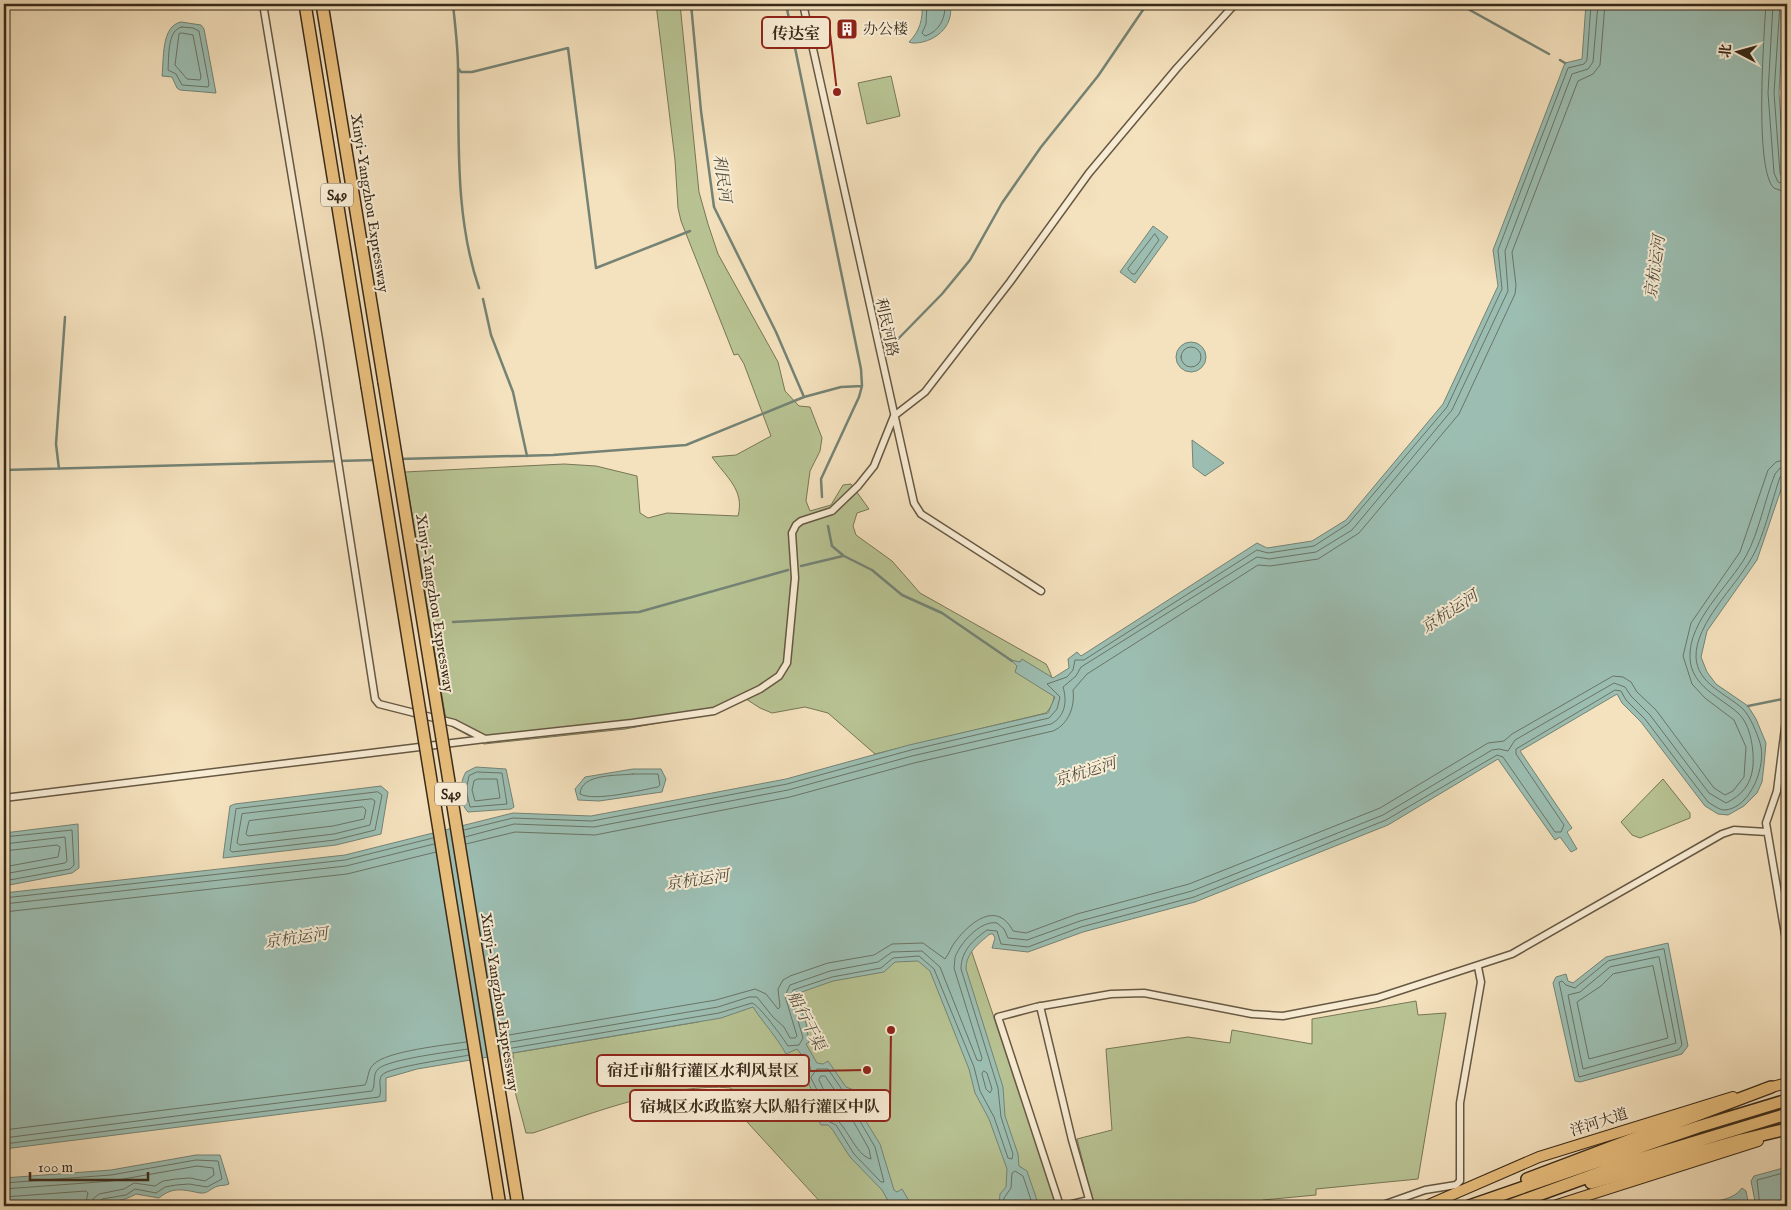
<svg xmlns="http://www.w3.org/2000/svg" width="1791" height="1210" font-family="'IM FELL English','Noto Serif SC',serif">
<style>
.green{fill:#b8c393;stroke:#787656}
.water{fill:#9cbeb2;stroke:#748375}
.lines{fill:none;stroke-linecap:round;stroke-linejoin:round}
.shore{stroke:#6a7466;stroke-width:1}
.stream{stroke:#748375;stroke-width:2.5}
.street-casing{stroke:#675843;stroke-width:9}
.primary-casing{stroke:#382a1a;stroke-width:12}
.highway-casing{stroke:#382a1a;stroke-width:14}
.street{stroke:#f8ecd4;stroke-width:6}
.primary{stroke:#eac07e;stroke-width:10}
.highway{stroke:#eac07e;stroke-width:11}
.highway-bridge-casing{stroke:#382a1a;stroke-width:14;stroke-linecap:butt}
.highway-bridge{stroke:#eac07e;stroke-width:11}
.labels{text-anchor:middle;stroke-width:4;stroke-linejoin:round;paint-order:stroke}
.shield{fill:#f8ecd4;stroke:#726452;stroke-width:1}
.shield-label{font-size:14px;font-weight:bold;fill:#382a1a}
.poi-label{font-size:15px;fill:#382a1a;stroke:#f8ecd4;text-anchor:start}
.street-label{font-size:15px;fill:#382a1a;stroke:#f8ecd4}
.water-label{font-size:16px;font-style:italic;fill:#514f40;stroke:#f8ecd4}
.leader{fill:none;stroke:#8f2418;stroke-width:2}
.callout-dot{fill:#8f2418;stroke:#f8ecd4;stroke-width:2}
.callout{fill:#f8ecd4;stroke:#8f2418;stroke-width:2}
.callout-label{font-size:16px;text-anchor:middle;font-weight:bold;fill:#382a1a}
</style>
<rect width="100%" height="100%" fill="#f4e1bd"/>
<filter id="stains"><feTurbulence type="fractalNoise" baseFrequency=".004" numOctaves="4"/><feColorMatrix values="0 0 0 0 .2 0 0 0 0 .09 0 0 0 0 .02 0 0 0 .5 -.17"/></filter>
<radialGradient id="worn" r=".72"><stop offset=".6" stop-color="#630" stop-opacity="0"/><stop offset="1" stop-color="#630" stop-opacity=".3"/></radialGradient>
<path class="green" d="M656,4H680L699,192L708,224L718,254L778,362L785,391L799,406L810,407L822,438L820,451L810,471L806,501L810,511L831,505L843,485L851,484L869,509L857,513L853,526L856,535L892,561L920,593L1046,664C1055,680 1059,700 1046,713L875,754L828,713L805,707L772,713L760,708L743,697L714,709L685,718L625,729L484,744L449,725L445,714L405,472L564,464L596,466L637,476L640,513L648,518L667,513L738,516C745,490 726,477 712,457L736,455L771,436L744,364L738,354L734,355L681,221L678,208L675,160Z
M891,76L900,116L867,124L858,83Z
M1663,779L1690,813V818L1640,838L1632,835L1621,822Z
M966,935L1058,1206H824L748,1123L731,1088C672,1082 590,1114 533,1133H526L514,1088L513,1053L698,1022Z
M1416,1001L1418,1015L1446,1013L1418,1179L1316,1189V1195L1263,1200L1264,1206H1094L1077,1139L1112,1130L1106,1049L1188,1037L1230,1043L1232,1030L1312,1044V1019Z"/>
<path class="water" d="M922,4H950C955,27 933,44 912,43L909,42C920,31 923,19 922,4Z
M1586,4H1784L1779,93L1787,210V472L1757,560L1707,631L1701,657L1707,672L1716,684L1748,706L1756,719L1766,743L1764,765L1762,782L1757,793L1744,806L1728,815L1718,814L1705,806L1641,722L1622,703L1617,694L1520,751L1572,828L1567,832L1577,849L1571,852L1560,837L1555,840L1498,759L1388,825L1195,902L1083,932L1028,952L992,948L995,938L993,934H990C978,944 966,953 966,969L1003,1087L1005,1116L1018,1154L1019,1166L1027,1171L1039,1206H999L1000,1194L1006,1187L1007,1169L989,1119L975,1093L969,1069L930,971L918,961L895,962L884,972L833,981L796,994L806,1023L809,1042L806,1044L817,1063L823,1064L828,1061L846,1087L859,1092L864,1099L862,1105V1115L880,1144L894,1190L897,1192L902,1189L912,1206H891L882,1190L850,1157L832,1129L828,1125H821L816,1115L815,1097L804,1074L811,1071L810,1066L797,1049L786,1054C777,1037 764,1024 753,1007L721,1018L417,1069L386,1078V1101L4,1149V893L345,855L513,813L591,816L786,779L909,745L1048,713L1055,697L1015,672L1017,666L1011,660L1020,662L1022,659L1053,678L1069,668L1068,659L1077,652L1081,656L1257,543L1267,548L1312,541L1346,520L1443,404L1498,286L1493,250L1565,63L1582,59Z
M181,22L201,25L204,29L216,93L180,90L177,88L172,77L162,76C164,59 161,26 181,22Z
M1153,226L1168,237L1135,283L1120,272Z
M1176 357a15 15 0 1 1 30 0a15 15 0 1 1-30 0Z
M1192,440L1224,463L1205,476L1193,467Z
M476,767L506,769L514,807L511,809L468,812C459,803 459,783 466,772Z
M633,769H661L666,779L662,792L599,801L578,800L575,789L585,777Z
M381,786L388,792L381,834L336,845L223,858L230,806L235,804Z
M78,824L79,868L72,873L4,886V833Z
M1668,943L1688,1046L1682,1054L1580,1082L1575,1081L1553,983L1556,977L1566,974L1568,981L1573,983L1606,957Z
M196,1155H220L229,1184C224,1186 222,1185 218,1186C211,1188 208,1194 200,1193C184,1190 173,1186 159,1198L136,1194C111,1210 36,1206 4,1206V1178L111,1170Z
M1787,1167V1206H1756L1751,1181L1754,1176Z
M1742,1188L1746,1191L1749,1206H1694C1710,1200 1731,1203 1742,1188Z"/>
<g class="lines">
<path class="shore" d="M927,4L926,24L922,33L925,36C939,32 946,18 945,4
M1766,4C1764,35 1754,170 1774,188L1787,193
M1773,4L1768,93L1774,173L1778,182L1787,185
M1780,4L1774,93L1780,173L1782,178L1787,179
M182,27L193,28L199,31L209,84L208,87L182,85L176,74L168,70C169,58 167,29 182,27Z
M182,33L193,35L201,77L200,80L187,79L175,65L179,34Z
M1155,234L1159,240L1135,274H1132L1128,269Z
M1181 357a10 10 0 1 1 20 0a10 10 0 1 1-20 0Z
M477,772L502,773L507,804L470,807L466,790L469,776Z
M633,774H658L660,785L658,787C641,790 595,802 580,794C581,773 618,776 633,774Z
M478,779H497L500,798L475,801L472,790L474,781Z
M378,792L382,795L375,830L335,840L232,852L230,850L236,809Z
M372,799L375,801L370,825L334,834L240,845L237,843L242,814Z
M363,807L366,810L364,819L333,826L248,836L246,834L249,821Z
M464,830L513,818L592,821L787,784L911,750L1049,718L1057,709L1060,697L1047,684L1067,677L1073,670L1075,660H1084L1257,550L1268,553L1314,546L1348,524L1447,407L1502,289L1498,250L1568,68L1584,64L1587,60L1591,4
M4,837L72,830L74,865L70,869L4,881
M465,837L514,824L594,827L788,790L912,756L1051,724C1066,716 1067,700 1063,687L1076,676L1081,667L1257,557L1269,559L1316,552L1352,530L1452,410L1508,291L1505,251L1572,74L1588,69L1593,62L1598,4
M4,844L65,837L67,861L65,863L4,874
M466,844L515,832L595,835L790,797L914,763L1053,731C1069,724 1075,706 1073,690L1087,674L1258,565L1270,566L1318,559L1359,533L1459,414L1515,294L1516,285L1512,252L1578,81L1593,74L1600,65L1605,4
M4,851L57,845L60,847L58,857L4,867
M4,898L345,860L433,838
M4,904L346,866L434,844
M4,912L347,874L436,852
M1664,949L1682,1045L1678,1050L1579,1077L1559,982L1562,981L1566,985L1575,988L1608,961Z
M1659,957L1676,1043L1583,1069L1568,995L1580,992L1610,967Z
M1653,966L1668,1038L1589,1059L1577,1002L1601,986L1613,974Z
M497,1037L716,1000L755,989L766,994L778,1009L780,1007L778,989L783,980L790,976L828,963L874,955L892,944L923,943L945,959C949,954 951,947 955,942C970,922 997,900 1013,931L1026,933L1077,914L1189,884L1380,808L1488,743L1504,741L1512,734L1613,676L1623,677L1631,682L1637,692L1656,710L1714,788L1725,795L1733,791L1744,777L1746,747L1734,720L1705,698L1692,684L1683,656L1691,623L1740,552L1768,470L1776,462L1787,459
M499,1044L718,1007L749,997H757L773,1017L784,1027L790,1038H795L797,1036L785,996L790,985L830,971L878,962L892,952L922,951L940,967L977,1060L981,1061L982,1058L954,968C955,963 954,957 957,953C963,940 982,920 997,923L1004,929L1008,938L1027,940L1080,921L1192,891L1383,815L1492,750L1499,749L1508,751L1515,740L1614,683L1625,687L1631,696L1650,715L1709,793L1726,803C1742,795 1751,785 1753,766C1754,750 1751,725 1738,713C1720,697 1691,686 1690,658C1688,621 1729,586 1746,556C1759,532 1765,499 1775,474L1780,468L1787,467
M500,1050L719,1013L752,1003C759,1005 783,1038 788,1046L799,1045L803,1038L791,996L793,990L832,977L881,968L893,958L919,956L934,969L974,1067L980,1091L994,1117L1008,1158L1012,1159L1013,1154L1001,1117L998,1088L961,969C961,951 973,940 987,930L997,931L1001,944L1028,947L1081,927L1194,897L1386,820L1497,755L1503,757L1555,832H1561L1564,825L1516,754V749L1615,690L1621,691L1626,700L1645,719L1708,802C1713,805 1719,810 1725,810C1751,808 1767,764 1760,743C1757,733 1750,716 1743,709C1727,694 1697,684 1696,657C1695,624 1735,587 1751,559C1763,540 1772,500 1780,477L1787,473
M817,1069H828L843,1091L858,1098L857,1116L875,1147L884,1182H881L854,1154L836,1125L824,1119L820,1096L811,1078Z
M984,1071L987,1073L992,1089L990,1093L986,1089L982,1074Z
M821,1076H825L838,1095L850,1101L852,1119L869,1149L871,1159C854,1155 847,1122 828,1113L826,1095L819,1080Z
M4,1130L365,1085C369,1078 367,1070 374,1064C387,1051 446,1045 466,1042
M4,1138L372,1091C376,1085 372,1075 378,1069C389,1059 450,1052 468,1049
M4,1144L379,1097C383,1091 377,1081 382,1075C388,1067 456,1058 469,1055
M4,1183L111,1175L196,1160L218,1161L222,1179L207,1187L189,1184L176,1185L165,1187L156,1193L135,1189L126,1195L102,1199L98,1206
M4,1189L112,1181L197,1166L213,1168L214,1175L205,1181L190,1178L176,1179L163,1181L155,1186L134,1183L124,1189L99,1194L93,1199L92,1206
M4,1197L86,1191L88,1193L85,1206
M1003,1206L1004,1198L1011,1188L1012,1173L1015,1171L1023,1176L1033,1206
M1760,1206L1757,1180L1787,1172"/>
<path class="stream" d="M453,4C455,25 458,47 458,68C459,141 455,218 479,288
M691,4L701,111L714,207L776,332L804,397
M786,4L861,369L862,386L859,397L821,479L822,497
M1459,4L1549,54
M1560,60L1565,63
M458,68L461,72H472L568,48L596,268L690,231
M483,299L491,335L513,392L527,456
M897,340L942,294L970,260L1002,203L1041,147L1098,76L1147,4
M400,459L553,455L686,445L804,397L841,387L862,386
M59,469L56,444L65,317
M4,470L375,460
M828,526L832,546L844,556L872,570L902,595L942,613L1012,661
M801,566L843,556
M453,622L639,612L788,570
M1748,706L1783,699"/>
<g class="street-casing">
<path id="street" d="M263,4L319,339L375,699L379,704L454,723L485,739
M803,4L914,503L921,514L1041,591
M1787,712L1777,791L1766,823L1787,946
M4,798L485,739L632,723L714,711L760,689L779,676L787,663L795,578L792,533L796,525L801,521L832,511L858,486L874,466L894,416L925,392L1010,282L1089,173L1177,68L1235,4
M1040,1006L1072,1140L1091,1206
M1060,1206L998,1017L1036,1007L1111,994L1144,993L1252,1014L1283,1016L1377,998L1512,954L1722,834L1734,830L1767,832
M1064,1206L1089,1200
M1380,1206L1425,1190L1456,1185L1460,1181V1103L1481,982L1478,967"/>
</g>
<g class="primary-casing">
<path id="primary" d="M1764,1089L1787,1083
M1426,1206L1539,1157L1733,1097
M1554,1206L1758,1141"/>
</g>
<g class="highway-casing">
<path id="highway" d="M305,4L367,386
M322,4L384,382
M1527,1179L1771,1087
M1591,1183L1741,1140L1787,1129
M1469,1206L1698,1127L1787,1100
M1508,1206L1632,1161L1787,1114"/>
</g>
<use href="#street" class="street"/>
<use href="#primary" class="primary"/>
<use href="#highway" class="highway"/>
<g class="highway-bridge-casing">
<path id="highway-bridge" d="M384,382L518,1206
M367,386L500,1206"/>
</g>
<use href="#highway-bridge" class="highway-bridge"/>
</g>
<defs>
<g id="building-square" transform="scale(1.125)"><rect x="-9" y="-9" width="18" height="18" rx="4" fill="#8f2418" stroke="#f8ecd4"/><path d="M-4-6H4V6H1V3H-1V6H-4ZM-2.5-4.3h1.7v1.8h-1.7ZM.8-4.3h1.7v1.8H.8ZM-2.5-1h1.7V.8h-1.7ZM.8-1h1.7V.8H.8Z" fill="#fff"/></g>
</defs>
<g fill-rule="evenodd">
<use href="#building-square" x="847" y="29"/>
</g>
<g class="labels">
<g class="shield">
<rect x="321" y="183.5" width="32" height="23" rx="4"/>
<rect x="435" y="782.5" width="32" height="23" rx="4"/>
</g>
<g class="shield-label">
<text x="337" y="200">S49</text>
<text x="451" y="799">S49</text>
</g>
<g class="poi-label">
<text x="863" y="34">办公楼</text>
</g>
<g class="street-label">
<text transform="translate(370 203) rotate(81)" y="5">Xinyi-Yangzhou Expressway</text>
<text transform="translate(887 327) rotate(78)" y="5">利民河路</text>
<text transform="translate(435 603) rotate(81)" y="5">Xinyi-Yangzhou Expressway</text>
<text transform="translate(500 1002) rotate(81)" y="5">Xinyi-Yangzhou Expressway</text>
<text transform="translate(1599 1122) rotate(-18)" y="5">洋河大道</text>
</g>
<g class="water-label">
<text transform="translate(723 178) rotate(82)" y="6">利民河</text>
<text transform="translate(1654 267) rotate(-82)" y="6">京杭运河</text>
<text transform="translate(1449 611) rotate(-33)" y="6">京杭运河</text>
<text transform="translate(1085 771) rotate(-17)" y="6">京杭运河</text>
<text transform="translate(697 879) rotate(-8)" y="6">京杭运河</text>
<text transform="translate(296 937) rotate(-8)" y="6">京杭运河</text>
<text transform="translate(807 1020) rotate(63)" y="6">船行干渠</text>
</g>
</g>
<path class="leader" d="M837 92L830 33M867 1070L809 1071M891 1030L890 1106"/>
<g class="callout-dot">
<circle cx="837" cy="92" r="5"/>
<circle cx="867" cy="1070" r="5"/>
<circle cx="891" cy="1030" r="5"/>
</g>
<g class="callout">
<rect x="762" y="17" width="68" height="31" rx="5"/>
<rect x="597" y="1055" width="212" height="31" rx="5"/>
<rect x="630" y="1090" width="260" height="31" rx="5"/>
</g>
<g class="callout-label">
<text x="796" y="39">传达室</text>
<text x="703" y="1076">宿迁市船行灌区水利风景区</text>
<text x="760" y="1112">宿城区水政监察大队船行灌区中队</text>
</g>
<rect width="1791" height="1210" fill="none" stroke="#f4e1bd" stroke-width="20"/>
<rect x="5" y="5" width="1781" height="1200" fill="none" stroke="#382a1a" stroke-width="2.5"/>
<rect x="10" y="10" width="1771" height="1190" fill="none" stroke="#382a1a"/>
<g transform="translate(1738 52) rotate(276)" stroke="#f8ecd4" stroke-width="4" paint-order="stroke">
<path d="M0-4L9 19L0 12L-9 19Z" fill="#382a1a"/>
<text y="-8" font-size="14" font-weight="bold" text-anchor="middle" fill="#382a1a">北</text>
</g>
<path d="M30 1172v8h118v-8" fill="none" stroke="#382a1a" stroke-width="2.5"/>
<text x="38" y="1172" font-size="15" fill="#382a1a" stroke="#f8ecd4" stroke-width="4" paint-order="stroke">100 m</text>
<rect width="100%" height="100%" filter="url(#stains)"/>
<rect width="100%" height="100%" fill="url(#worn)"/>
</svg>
